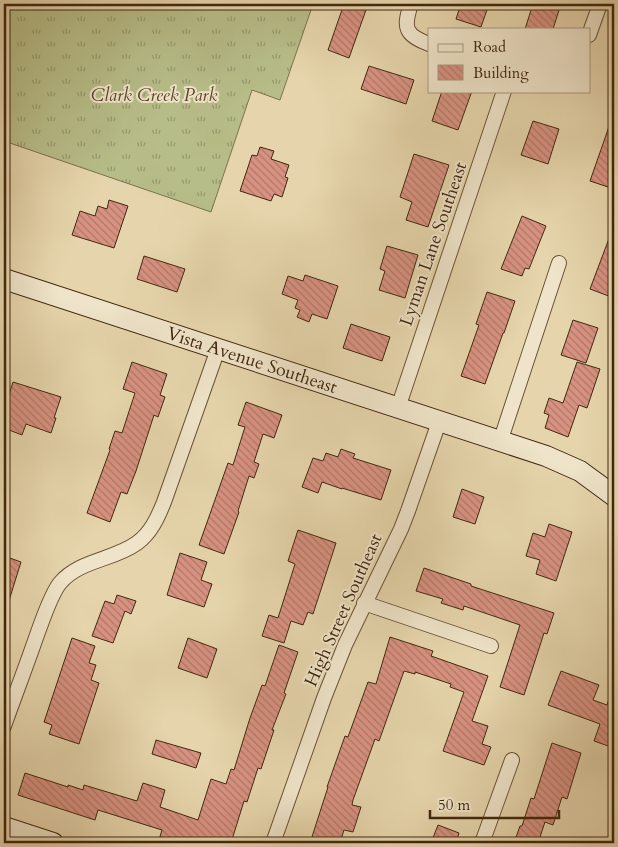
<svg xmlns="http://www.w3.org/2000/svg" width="618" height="847" font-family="Cardo,serif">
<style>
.grass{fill:url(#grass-tufts);stroke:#7c724c}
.building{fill:url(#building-back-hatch);stroke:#42280f}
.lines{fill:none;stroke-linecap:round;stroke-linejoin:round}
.street-casing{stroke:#6b5336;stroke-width:16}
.secondary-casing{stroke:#42280f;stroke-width:22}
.street{stroke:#efe4c9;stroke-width:14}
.secondary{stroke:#efe4c9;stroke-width:20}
.labels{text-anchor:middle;stroke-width:4;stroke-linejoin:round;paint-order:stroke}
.park-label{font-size:18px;font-style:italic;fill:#594627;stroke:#efe4c9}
.street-label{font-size:18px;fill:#42280f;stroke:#efe4c9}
</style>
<defs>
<pattern id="grass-tufts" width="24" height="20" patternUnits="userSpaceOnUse" patternTransform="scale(1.25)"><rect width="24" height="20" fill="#b7bd88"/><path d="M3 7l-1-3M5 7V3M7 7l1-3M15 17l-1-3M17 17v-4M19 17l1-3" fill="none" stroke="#969a6e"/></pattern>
<pattern id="building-back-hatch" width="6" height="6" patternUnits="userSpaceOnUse" patternTransform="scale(1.25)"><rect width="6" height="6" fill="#d89281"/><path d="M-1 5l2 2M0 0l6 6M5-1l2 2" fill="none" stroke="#b17768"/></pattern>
</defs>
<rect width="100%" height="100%" fill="#e6d5ac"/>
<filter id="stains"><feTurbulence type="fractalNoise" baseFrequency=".004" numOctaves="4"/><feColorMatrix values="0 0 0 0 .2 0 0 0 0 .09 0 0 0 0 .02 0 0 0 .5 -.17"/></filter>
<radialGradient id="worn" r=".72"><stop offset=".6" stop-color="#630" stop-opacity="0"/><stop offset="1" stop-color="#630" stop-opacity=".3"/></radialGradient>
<path class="grass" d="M4,4H313L280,100L252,90L211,212L4,141Z"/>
<path class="building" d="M344,4H358L367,7L349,58L328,50Z
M461,4H489L481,27L456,19Z
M533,4H561L553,29H525Z
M369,66L414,80L406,104L361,89Z
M442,91H472L458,130L432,121Z
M612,118H614V189L590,181Z
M533,121L559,129L548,164L521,155Z
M260,147L274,151L271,159L289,165L285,177L288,178L282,197L274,194L271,201L240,191L252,155L257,156Z
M414,154L449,165L428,227L406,220L412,202L400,197Z
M109,200L128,206L114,248L72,235L80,211L95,216L98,206L107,209Z
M522,216L546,226L529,269L525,268L522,276L501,269Z
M613,228L614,229V298L590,289Z
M387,246L418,255L405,298L379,290L385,271L380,269Z
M144,256L185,269L177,292L137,279Z
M305,275L338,286L327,319L312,314L309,322L297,317L300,310L295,308L298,300L282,294L288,276L303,281Z
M487,292L515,301L504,333H503L485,384L461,376L479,325L476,324Z
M573,320L598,328L586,363L561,355Z
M351,324L390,337L382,361L343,348Z
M132,362L167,374L160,395L165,397L158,417L154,415L136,471L127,494L121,492L110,522L87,513L110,450L109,449L115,431L122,433L135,393L123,389Z
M577,362L600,369L587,408L579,405L568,437L545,428L549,415L544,413L549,398L563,403Z
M13,382L61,397L54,418H56L51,433L26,424L22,435L4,428V396L8,398Z
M246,402L282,415L274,438L263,434L254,462L259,464L254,478L249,476L238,511L239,512L224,554L199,545L228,463L233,465L245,427L238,425Z
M341,449L355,454L353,458L391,470L381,500L342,488V489L322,482L318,493L302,487L313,458L323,461L326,453L338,457Z
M462,489L484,497L475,524L453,517Z
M549,524L572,532L556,581L536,574L540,560L526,556L533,533L545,537Z
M298,530L336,543L313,614L308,612L303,625L291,621L284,643L262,636L269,615L278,618L295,564L288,561Z
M180,553L207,562L201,580L212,584L204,607L167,595Z
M4,556L21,562L7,607L4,606Z
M424,568L471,584V586L554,613L547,634L544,633L524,695L500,687L520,625L464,606L463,610L441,603L443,599L416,591Z
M117,595L136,601L131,614L125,611L113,643L92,636L105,601L114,604Z
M390,637L433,651L431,656L488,676L472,721L488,726L482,744L491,747L484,765L443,751L464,692L450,687L451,684L415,672V674L404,671L379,741L375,739L353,800L352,805L361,807L353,832L344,830L340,843H310L328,787H327L345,736L348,737L368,682L376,684Z
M72,638L95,646L89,663L96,665L91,680L99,683L79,744L49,734L52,725L44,722Z
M188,638L217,649L207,678L178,668Z
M279,645L298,652L284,693L286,694L272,730H274L261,769L258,768L247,802L244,801L231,843H158L162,830L98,810L95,820L18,795L25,773L68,787V785L83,790L84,785L137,801L143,783L165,790L160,807L198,820L211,779L226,784L231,769L234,770L250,718L262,685L265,686Z
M561,671L599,685L593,700L607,705L612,690H614V748L594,741L600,724L548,705Z
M156,740L201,753L196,768L152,754Z
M552,743L581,753L567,799L562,797L553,825L545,822L538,843H514L520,826H522L531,798L534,799Z
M438,825L459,833L456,843H431Z"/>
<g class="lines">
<g class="street-casing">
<path id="street" d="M411,4C403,28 405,35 429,44
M589,35L600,4
M398,408L504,91
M500,442L559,263
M364,603L491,646
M4,726C15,695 27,664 38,632C43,619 51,594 60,583C79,560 114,560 137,543C151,533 158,517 164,502L218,349
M273,843L324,698L345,645L401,529L408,511L439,422
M482,843L512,760"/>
</g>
<g class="secondary-casing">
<g id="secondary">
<path id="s1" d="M4,279L546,456L580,471L614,496"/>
<path d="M4,827L53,843"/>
</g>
</g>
<use href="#street" class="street"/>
<use href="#secondary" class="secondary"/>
</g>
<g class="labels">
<g class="park-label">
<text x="154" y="101">Clark Creek Park</text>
</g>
<g class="street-label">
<text transform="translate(433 244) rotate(-71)" y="6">Lyman Lane Southeast</text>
<text dy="6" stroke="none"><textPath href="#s1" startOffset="261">Vista Avenue Southeast</textPath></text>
<text transform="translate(343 610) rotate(-66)" y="6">High Street Southeast</text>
</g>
</g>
<rect width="618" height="847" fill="none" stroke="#e6d5ac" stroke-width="20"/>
<rect x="5" y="5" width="608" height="837" fill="none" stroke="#42280f" stroke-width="2.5"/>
<rect x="10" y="10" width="598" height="827" fill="none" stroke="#42280f"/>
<rect x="428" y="28" width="162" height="65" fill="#efe4c9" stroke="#aa997f"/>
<rect x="438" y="44" width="25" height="8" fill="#efe4c9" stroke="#aa997f"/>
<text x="473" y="52" font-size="15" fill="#42280f">Road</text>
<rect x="438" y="65" width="25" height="15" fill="url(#building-back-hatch)" stroke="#aa997f"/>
<text x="473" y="78" font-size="15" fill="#42280f">Building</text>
<path d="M430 810v8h129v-8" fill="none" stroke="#42280f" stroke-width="2.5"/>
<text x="438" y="810" font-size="15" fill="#42280f" stroke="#efe4c9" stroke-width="4" paint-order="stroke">50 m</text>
<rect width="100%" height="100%" filter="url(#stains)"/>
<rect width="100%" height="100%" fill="url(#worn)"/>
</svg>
